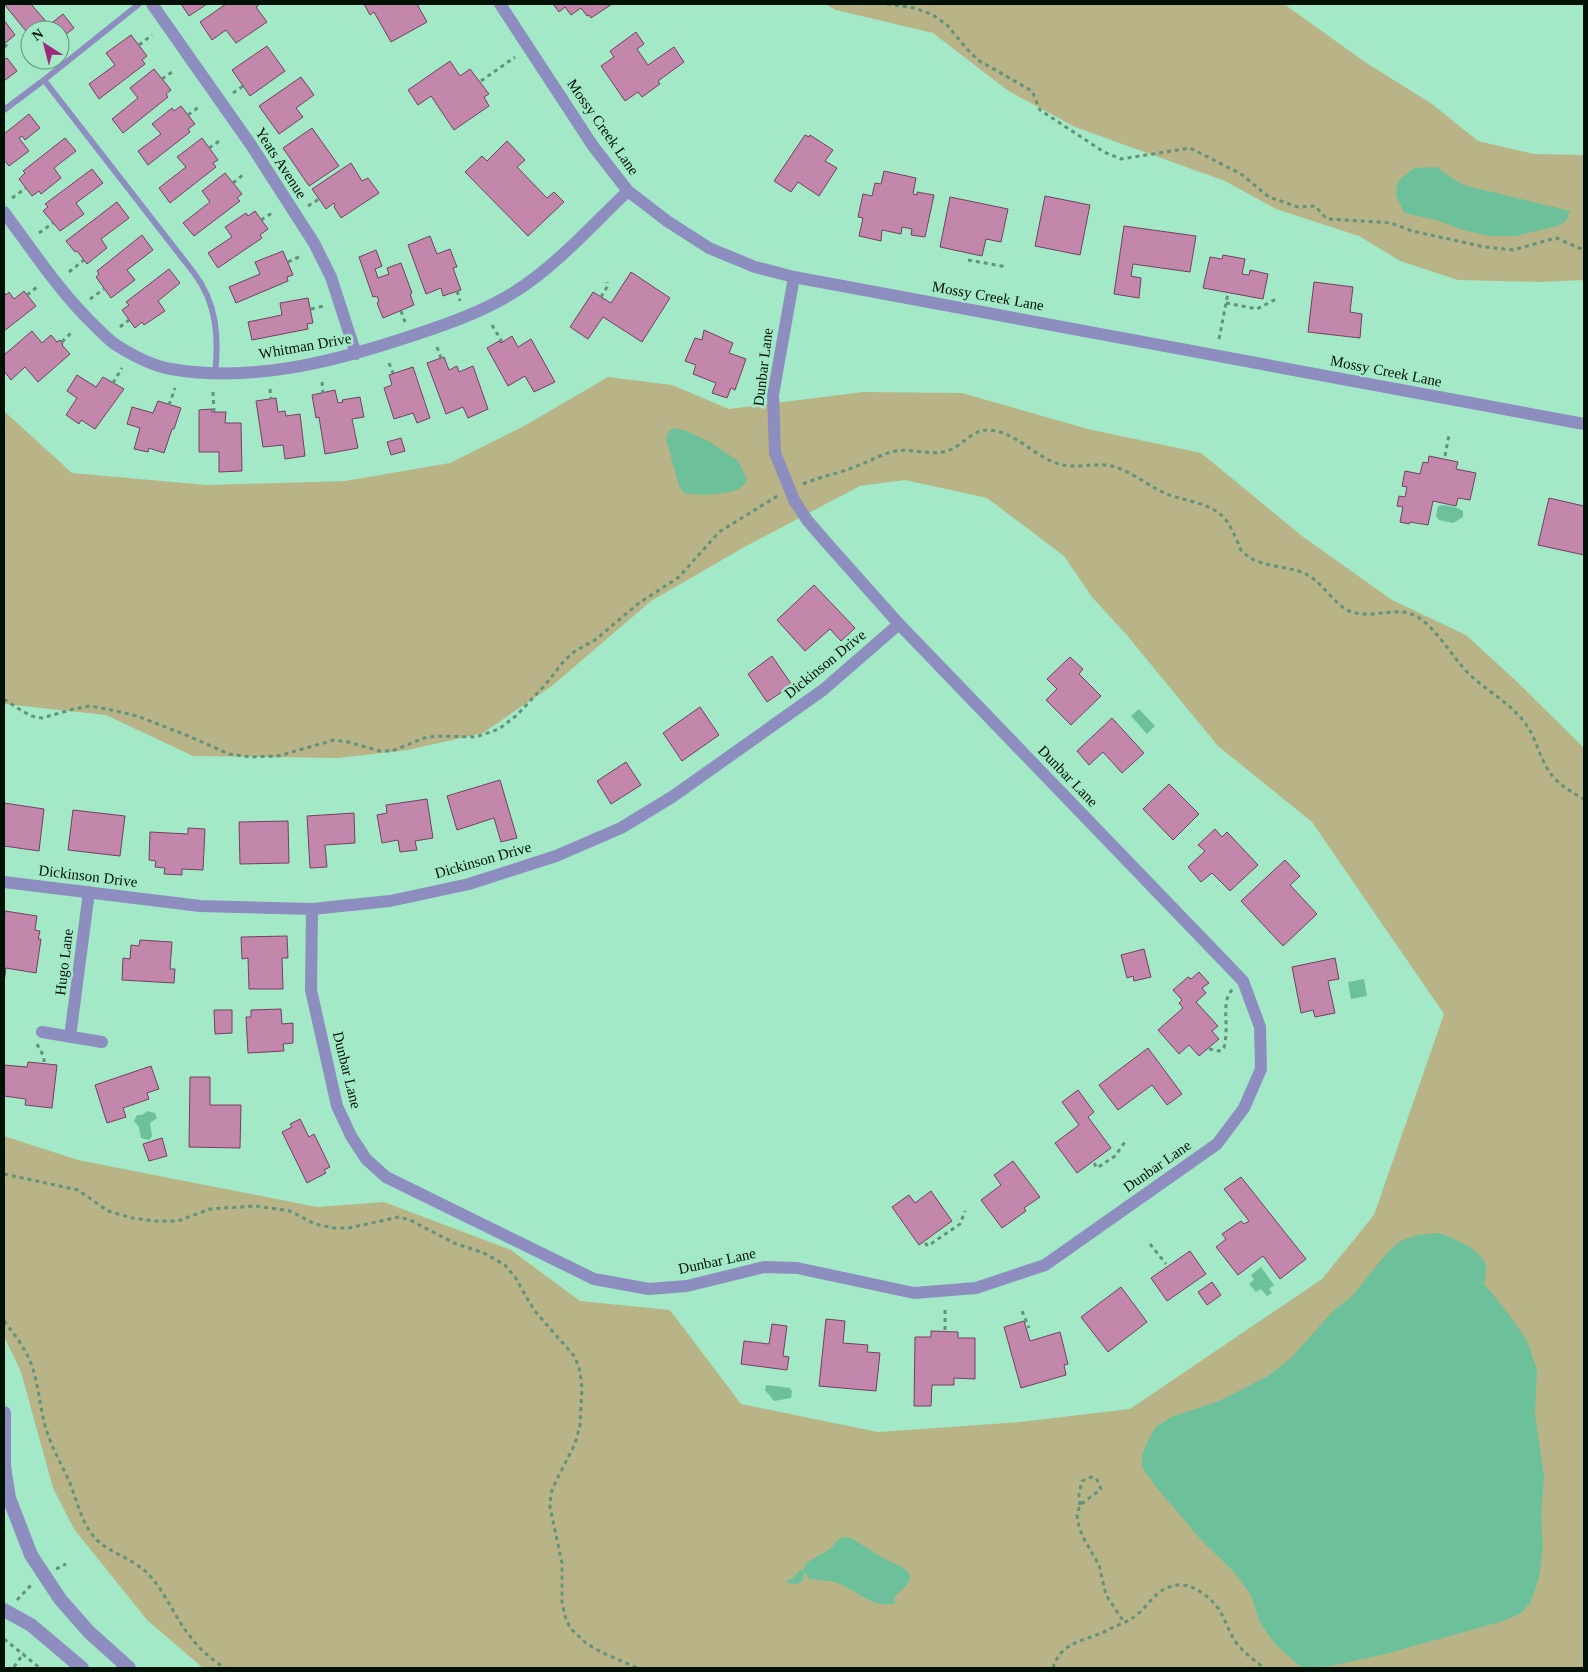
<svg xmlns="http://www.w3.org/2000/svg" width="1588" height="1672" font-family="Georgia,serif">
<style>
.green{fill:#b8b487}
.water{fill:#6cc19a}
.building{fill:#c287aa;stroke:#744060}
.lines{fill:none;stroke-linecap:round;stroke-linejoin:round}
.path{stroke:#62937a;stroke-width:3;stroke-dasharray:4 4;stroke-linecap:butt}
.service{stroke:#8d8ebf;stroke-width:6}
.minor{stroke:#8d8ebf;stroke-width:12}
.tertiary{stroke:#8d8ebf;stroke-width:14}
.labels{text-anchor:middle;stroke-width:5;stroke-linejoin:round;paint-order:stroke}
.street-label{font-size:15px;fill:#001106;stroke:#a3e9c7}
</style>
<rect width="100%" height="100%" fill="#a3e9c7"/>
<path class="green" d="M825,4H1284L1365,62L1432,104L1478,141L1534,154L1584,155V280L1540,282L1458,280L1400,261L1359,236L1276,209L1225,181L1075,127L1007,90L933,33L836,10Z
M608,377L672,385L729,409L863,392L962,393L1088,429L1201,453L1302,536L1392,600L1466,635L1514,679L1584,748V1668H203L147,1620L74,1529L53,1488L21,1372L4,1336V1136L78,1160L317,1207L384,1202L511,1250L580,1301L670,1310L741,1404L878,1432L1020,1422L1130,1409L1322,1279L1374,1215L1444,1014L1312,822L1218,746L1125,633L1092,597L1064,556L987,498L905,480L860,486L748,545L651,601L553,685L483,733L408,750L338,758L193,756L106,715L4,704V411L72,473L207,485L345,481L450,463L524,426Z"/>
<path class="water" d="M1436,167L1463,185L1570,211L1566,221L1558,226L1516,236H1490L1463,230L1436,220L1404,213L1396,195L1398,181L1414,168Z
M673,428L687,431L710,442L728,454L738,461L747,479C746,481 745,484 743,486C735,495 696,496 684,493L679,486L666,439L668,432Z
M1444,505L1458,508L1463,511V517L1453,523L1439,520L1436,516L1438,506Z
M1139,709L1155,726L1147,734L1131,716Z
M1364,979L1367,996L1351,999L1348,982Z
M148,1111L155,1113L157,1118L150,1123L152,1136L149,1140L141,1138L139,1127L134,1121L137,1115H142Z
M1437,1233C1451,1236 1477,1248 1484,1261C1488,1268 1485,1277 1484,1284L1508,1313L1527,1341L1537,1370L1535,1414L1544,1476L1541,1520L1543,1546L1540,1572L1536,1588L1530,1603L1520,1614L1503,1621L1382,1655L1330,1666L1302,1668L1275,1644L1260,1623L1251,1595L1232,1570L1202,1541L1157,1488L1142,1467V1455L1149,1439L1156,1427L1171,1417L1219,1401L1268,1376L1292,1357L1333,1311L1351,1297L1387,1253L1400,1241L1417,1235Z
M1261,1267L1274,1285L1269,1289L1272,1293L1267,1296L1261,1289L1256,1292L1249,1284L1254,1280L1251,1275Z
M766,1385L790,1388L792,1391L791,1398L774,1401L765,1390Z
M845,1537L851,1538L885,1559L904,1568L909,1574L910,1579L907,1585L895,1596L894,1601L896,1603C873,1610 858,1590 837,1583C829,1580 818,1580 809,1579L806,1573H804L803,1580L798,1584L787,1583L786,1581L793,1578L800,1570H804L806,1563L830,1549L840,1538Z"/>
<path class="building" d="M4,4H31L49,25L63,14L74,28L60,39V30H30V36Z
M181,4H207L189,16Z
M226,4H257L258,6L256,7L267,22L236,43L226,30L212,40L200,22Z
M364,4H417L427,22L391,42L374,12L370,15Z
M553,4H612L591,18L589,15L587,16L581,8L571,15L565,7L559,12Z
M4,20L15,35L4,44Z
M636,32L644,44L637,49L648,65L674,47L684,62L658,81L660,84L642,97L638,92L625,101L601,66L614,57L610,51Z
M131,35L147,56L142,60L145,64L99,99L89,84L115,65L106,53Z
M267,46L285,71L250,96L232,70Z
M7,58L17,71L4,81V60Z
M450,61L460,76L470,69L489,94L484,97L489,106L454,130L431,96L418,105L408,90Z
M154,69L171,90L166,94L168,97L123,133L112,119L138,98L130,88Z
M301,77L314,95L296,108L303,117L279,134L259,106Z
M181,106L195,124L188,129L190,132L148,165L138,151L161,134L152,124L172,108L174,111Z
M29,114L40,128L25,140L22,136L19,138L29,151L9,166L4,160V134Z
M312,128L339,166L309,186L283,148Z
M805,135L809,137L810,135L833,150L825,161L837,168L819,196L798,182L791,192L774,181Z
M65,138L76,151L54,168L61,178L41,194L39,191L32,196L19,179L25,173L23,171Z
M202,138L218,160L213,163L216,167L170,203L159,188L186,167L177,157Z
M507,141L525,160L517,167L547,198L554,192L564,202L528,236L465,172L482,156L487,161Z
M351,163L362,181L368,178L379,193L341,218L334,207L335,205L334,203L326,209L312,189Z
M92,169L103,183L76,203L84,214L60,231L43,211L48,207L45,204Z
M884,171L916,178L913,194L917,195V192L934,195L925,237L911,235L912,229L902,227L901,234L882,230L881,241L859,236L863,218L858,217L863,194L872,196L875,183L881,184Z
M225,173L242,194L237,198L240,201L194,236L183,223L210,202L202,191Z
M1045,196L1090,205L1080,255L1035,246Z
M950,197L1008,209L1001,242L986,239L982,256L940,247Z
M117,202L129,218L101,239L107,248L87,264L77,251L75,252L66,241Z
M255,211L268,229L260,235L262,238L218,268L208,253L232,237L225,227L246,213L248,216Z
M1124,226L1196,236L1190,272L1133,264L1131,276L1141,278L1139,298L1114,294Z
M142,235L153,250L127,270L135,280L111,298L96,277L99,274L97,271Z
M430,236L437,254L450,249L457,267L453,268L461,290L443,296L441,288L426,294L408,245Z
M376,250L382,266L375,269L378,278L389,274L387,268L401,263L412,293L410,294L414,305L383,318L377,303L379,302L377,296L373,297L359,257Z
M283,251L293,275L287,277L288,281L236,303L229,287L260,274L255,262Z
M1223,255L1245,259L1242,274L1249,275L1250,270L1268,274L1263,299L1203,288L1210,257L1222,259Z
M169,269L180,283L158,301L165,311L144,325L142,322L135,328L122,310L129,305L126,302Z
M631,272L670,298L642,342L603,317L588,339L570,327L593,292L611,303Z
M1314,282L1353,287L1350,312L1362,314L1360,338L1308,332Z
M24,291L36,306L4,331V292L6,295L9,292L14,299Z
M308,298L313,323L307,324L308,329L252,340L248,322L282,315L280,303Z
M704,330L733,343L729,353L746,359L735,390L731,388L727,398L712,393L716,383L693,374L696,365L685,361L695,338L702,340Z
M32,331L42,343L51,335L57,342L60,340L63,344L62,345L70,354L38,382L25,367L11,380L4,371V355Z
M512,336L518,347L531,339L555,382L534,392L525,376L508,386L487,348L499,341L501,343Z
M444,357L449,370L457,366L459,372L473,366L488,409L468,418L463,407L446,414L427,363Z
M413,367L430,418L417,423L413,413L394,419L384,388L392,385L389,375Z
M77,375L96,387L103,377L124,389L95,429L81,420L79,424L66,415L77,398L67,391Z
M335,390L338,403L343,402L342,400L360,397L364,417L352,419L358,448L325,454L319,417L316,418L312,395Z
M276,398L278,412L285,411L286,416L300,414L305,456L285,459L283,445L263,447L256,401Z
M158,401L181,408L174,429H172L164,453L149,448L148,452L134,449L140,428L127,424L132,407L153,413Z
M212,409V412H226L225,423H241L242,471L219,472V452H199V410Z
M401,438L405,451L391,455L387,442Z
M1429,456L1458,462L1456,469L1476,473L1470,500L1458,498L1456,506L1433,501L1428,525L1410,522L1409,524L1400,522L1403,507L1397,506L1399,496L1405,497L1407,487L1402,486L1405,471L1420,474L1423,462L1428,463Z
M1549,498L1584,506V555L1538,545Z
M814,585L855,628L841,641L830,629L805,651L777,620Z
M772,656L792,685L767,702L748,674Z
M1070,657L1083,669L1079,674L1101,696L1071,725L1046,700L1057,689L1047,679Z
M700,707L719,735L682,761L663,733Z
M1112,718L1144,753L1122,773L1103,752L1089,765L1077,751Z
M626,762L641,785L611,804L597,781Z
M500,780L517,838L501,842L494,818L457,830L447,796Z
M1169,784L1199,814L1173,840L1143,809Z
M427,799L433,838L415,841L417,850L400,852L398,840L382,843L377,815L387,813L386,805Z
M4,803L44,809L39,851L4,846Z
M73,810L125,816L120,856L68,850Z
M354,813L355,843L325,845L327,867L310,868L307,816Z
M288,821L289,863L240,864L239,822Z
M188,828L205,829L203,870L182,869V875L164,874L165,868L155,867L156,861L149,860L150,832L188,834Z
M1215,829L1222,837L1227,832L1258,865L1230,891L1212,873L1201,882L1188,867L1205,851L1198,845Z
M1285,860L1300,876L1290,885L1317,914L1283,946L1241,901Z
M5,911L37,916L35,930L40,931L38,939H41L36,973L6,968L4,982V920Z
M287,936L288,958H282L283,989H249L248,958L242,959L241,937Z
M140,940L172,942L170,969H175L174,983L122,980L123,958L130,959L131,945L139,946Z
M1144,949L1151,977L1134,981L1133,976L1127,978L1121,955Z
M1335,958L1339,979L1328,981L1335,1013L1315,1017L1313,1010L1301,1013L1292,967Z
M1199,972L1209,983L1202,988L1206,993L1196,1002L1218,1026L1212,1031L1219,1039L1199,1056L1189,1045L1179,1054L1158,1030L1183,1008L1179,1003L1182,1000L1173,990L1188,977L1191,979Z
M281,1009L282,1024L293,1023V1043L283,1044L284,1051L248,1053L246,1017H251V1010Z
M214,1010H232V1033L215,1034Z
M1148,1048L1182,1094L1167,1105L1152,1085L1118,1110L1099,1085Z
M28,1062L57,1065L52,1108L25,1105L26,1099L4,1096V1065L27,1067Z
M151,1066L159,1089L147,1093L149,1099L123,1108L126,1117L107,1123L95,1085Z
M190,1077H210V1105H241L240,1148L189,1147Z
M1078,1090L1094,1112L1088,1117L1111,1148L1077,1173L1055,1143L1079,1125L1062,1102Z
M300,1119L309,1137L314,1134L330,1167L324,1170L326,1173L307,1183L282,1132L292,1127L290,1124Z
M162,1138L167,1156L149,1161L143,1144Z
M1013,1161L1040,1197L1024,1208L1026,1211L1002,1228L981,1200L1001,1185L994,1175Z
M1241,1177L1306,1259L1280,1279L1263,1256L1238,1275L1216,1247L1226,1239L1222,1234L1241,1221L1244,1224L1249,1221L1224,1189Z
M931,1191L952,1221L919,1245L892,1207L909,1195L915,1203Z
M1190,1251L1206,1274L1167,1301L1151,1278Z
M1212,1282L1221,1295L1207,1305L1198,1292Z
M1121,1287L1147,1322L1108,1352L1081,1317Z
M826,1319L845,1321L843,1343L868,1345L867,1352L880,1353L876,1391L819,1386Z
M1024,1321L1030,1341L1060,1332L1068,1364L1064,1365L1066,1375L1021,1388L1004,1327Z
M772,1324L787,1326L783,1356L789,1357L787,1370L741,1364L744,1341L769,1344Z
M931,1331L958,1332V1338H975V1379L954,1378V1385H932L931,1406H914L915,1337H931Z"/>
<g class="lines">
<path class="path" d="M887,4L915,8L933,15L947,25L966,48L978,60L1032,91L1040,110L1104,152L1121,159L1190,148L1241,174L1269,197L1298,207L1315,206L1327,219L1391,223L1412,231L1485,247L1513,250L1556,238L1584,250
M139,45L152,35
M4,47L8,44L6,42
M162,79L175,70
M481,81L515,57
M233,93L243,86
M188,115L200,106
M209,148L222,139
M233,183L245,173
M12,198L26,188
M308,206L319,199
M261,220L272,213
M39,233L53,223
M968,260L1007,267
M288,262L301,256
M69,272L84,260
M457,291L460,301
M27,295L37,287
M601,297L607,287V282
M90,299L104,289
M1226,303L1257,309L1278,298
M311,309L324,306
M401,311L405,322
M492,325L502,342
M120,327L129,320
M1219,339L1228,293
M62,342L73,331
M437,347L441,358
M389,363L393,373
M322,382L323,393
M113,383L122,368
M270,389L271,399
M213,392L214,412
M169,405L175,388
M1445,456L1449,435
M803,484C819,477 836,474 852,468C867,463 880,454 896,451C913,448 931,456 947,451C963,446 972,429 989,430C1014,431 1033,455 1056,463C1074,470 1093,462 1112,466C1131,471 1148,486 1167,494C1182,500 1202,502 1216,511C1227,518 1232,529 1237,541C1239,544 1239,547 1241,550C1255,568 1288,565 1306,574C1322,582 1334,604 1349,611C1374,621 1400,602 1422,620C1441,635 1452,657 1469,674C1487,691 1510,703 1525,723C1535,736 1538,752 1546,766C1554,782 1569,791 1584,799
M4,699L22,711L32,716L42,718L74,709L90,706L107,709L137,716L186,735L229,754L250,757L278,756L334,740L348,742L380,751H392L424,738L437,736L476,737L499,729L517,715L545,685L564,661L575,651L595,640L639,603L679,577L719,532L779,495
M37,1044L44,1057V1062
M1209,1049L1219,1051L1224,1048C1225,1043 1226,1037 1226,1032C1227,1018 1222,999 1233,989
M1094,1163L1097,1168L1115,1156L1127,1139
M4,1174L78,1190L108,1211L132,1218L155,1221H178L210,1209L256,1206L290,1211L315,1224L334,1228H349L399,1217L410,1220L454,1243L484,1253L505,1265L515,1277L534,1310L575,1357L580,1371L582,1388L580,1425L575,1444L556,1481L551,1493L550,1507L562,1563V1602L565,1616L570,1628L587,1644L601,1652L637,1668
M925,1243L928,1246L960,1224L965,1211
M1150,1244L1166,1264
M1022,1311L1029,1328
M4,1321C15,1335 26,1349 32,1366C40,1390 40,1416 50,1440C55,1454 63,1467 69,1481C77,1500 81,1523 96,1539C110,1554 134,1558 149,1575C166,1593 174,1616 189,1635C199,1649 211,1659 225,1668
M945,1330V1308
M1080,1505L1079,1494L1082,1481L1091,1477L1096,1478L1101,1489L1080,1505L1077,1515L1079,1527L1084,1539L1099,1565L1106,1595L1124,1622
M56,1569L66,1564
M17,1600L33,1583
M4,1639L40,1668
M14,1667L24,1653
M1053,1668C1061,1640 1088,1641 1110,1629C1118,1625 1127,1622 1134,1617C1146,1609 1154,1592 1169,1587C1187,1579 1207,1594 1218,1608C1226,1620 1229,1634 1238,1645C1246,1654 1255,1661 1264,1668"/>
<path class="service" d="M44,80L194,273C217,303 219,338 215,374
M4,110L44,80L139,4"/>
<path class="minor" d="M152,4L251,145L314,243L331,277L356,354
M500,4L593,146L628,191L667,221L709,248L755,267L794,277L1584,424
M4,212C33,251 61,294 96,327C102,333 109,340 116,345C132,355 152,366 171,369C251,383 333,362 408,337C445,325 483,312 516,291C558,264 592,225 628,191
M4,882L200,906L312,909L390,901L469,884L556,856L621,828L672,797L823,690L899,624
M312,909L311,990L337,1106L351,1136L366,1159L386,1177L594,1279L649,1289L687,1286L764,1267L797,1268L914,1293L976,1288L1045,1265L1217,1144L1244,1108L1261,1069L1260,1027L1243,981L899,624L826,542L807,520L794,500L775,453L773,395L794,277
M42,1032L102,1042
M70,1037L89,892"/>
<path class="tertiary" d="M4,1413V1467
M4,1466L9,1498L31,1555L60,1599L89,1632L129,1668
M4,1610L31,1625L82,1668"/>
</g>
<g class="labels">
<g class="street-label">
<text transform="translate(603 127) rotate(55)" y="5">Mossy Creek Lane</text>
<text transform="translate(281 163) rotate(57)" y="5">Yeats Avenue</text>
<text transform="translate(988 296) rotate(10)" y="5">Mossy Creek Lane</text>
<text transform="translate(305 346) rotate(-10)" y="5">Whitman Drive</text>
<text transform="translate(763 367) rotate(-83)" y="5">Dunbar Lane</text>
<text transform="translate(1386 371) rotate(11)" y="5">Mossy Creek Lane</text>
<text transform="translate(825 664) rotate(-39)" y="5">Dickinson Drive</text>
<text transform="translate(1068 776) rotate(46)" y="5">Dunbar Lane</text>
<text transform="translate(483 860) rotate(-16)" y="5">Dickinson Drive</text>
<text transform="translate(88 876) rotate(7)" y="5">Dickinson Drive</text>
<text transform="translate(64 962) rotate(-83)" y="5">Hugo Lane</text>
<text transform="translate(347 1070) rotate(76)" y="5">Dunbar Lane</text>
<text transform="translate(1157 1166) rotate(-35)" y="5">Dunbar Lane</text>
<text transform="translate(717 1261) rotate(-12)" y="5">Dunbar Lane</text>
</g>
</g>
<rect width="1588" height="1672" fill="none" stroke="#001106" stroke-width="10"/>
<g transform="translate(45 45) rotate(324)"><circle r="24" fill="#a3e9c7" stroke="#62937a"/>
<path d="M0-4L9 19L0 12L-9 19Z" fill="#a1277d"/>
<text y="-8" font-size="14" font-weight="bold" text-anchor="middle" fill="#001106">N</text>
</g>
</svg>
